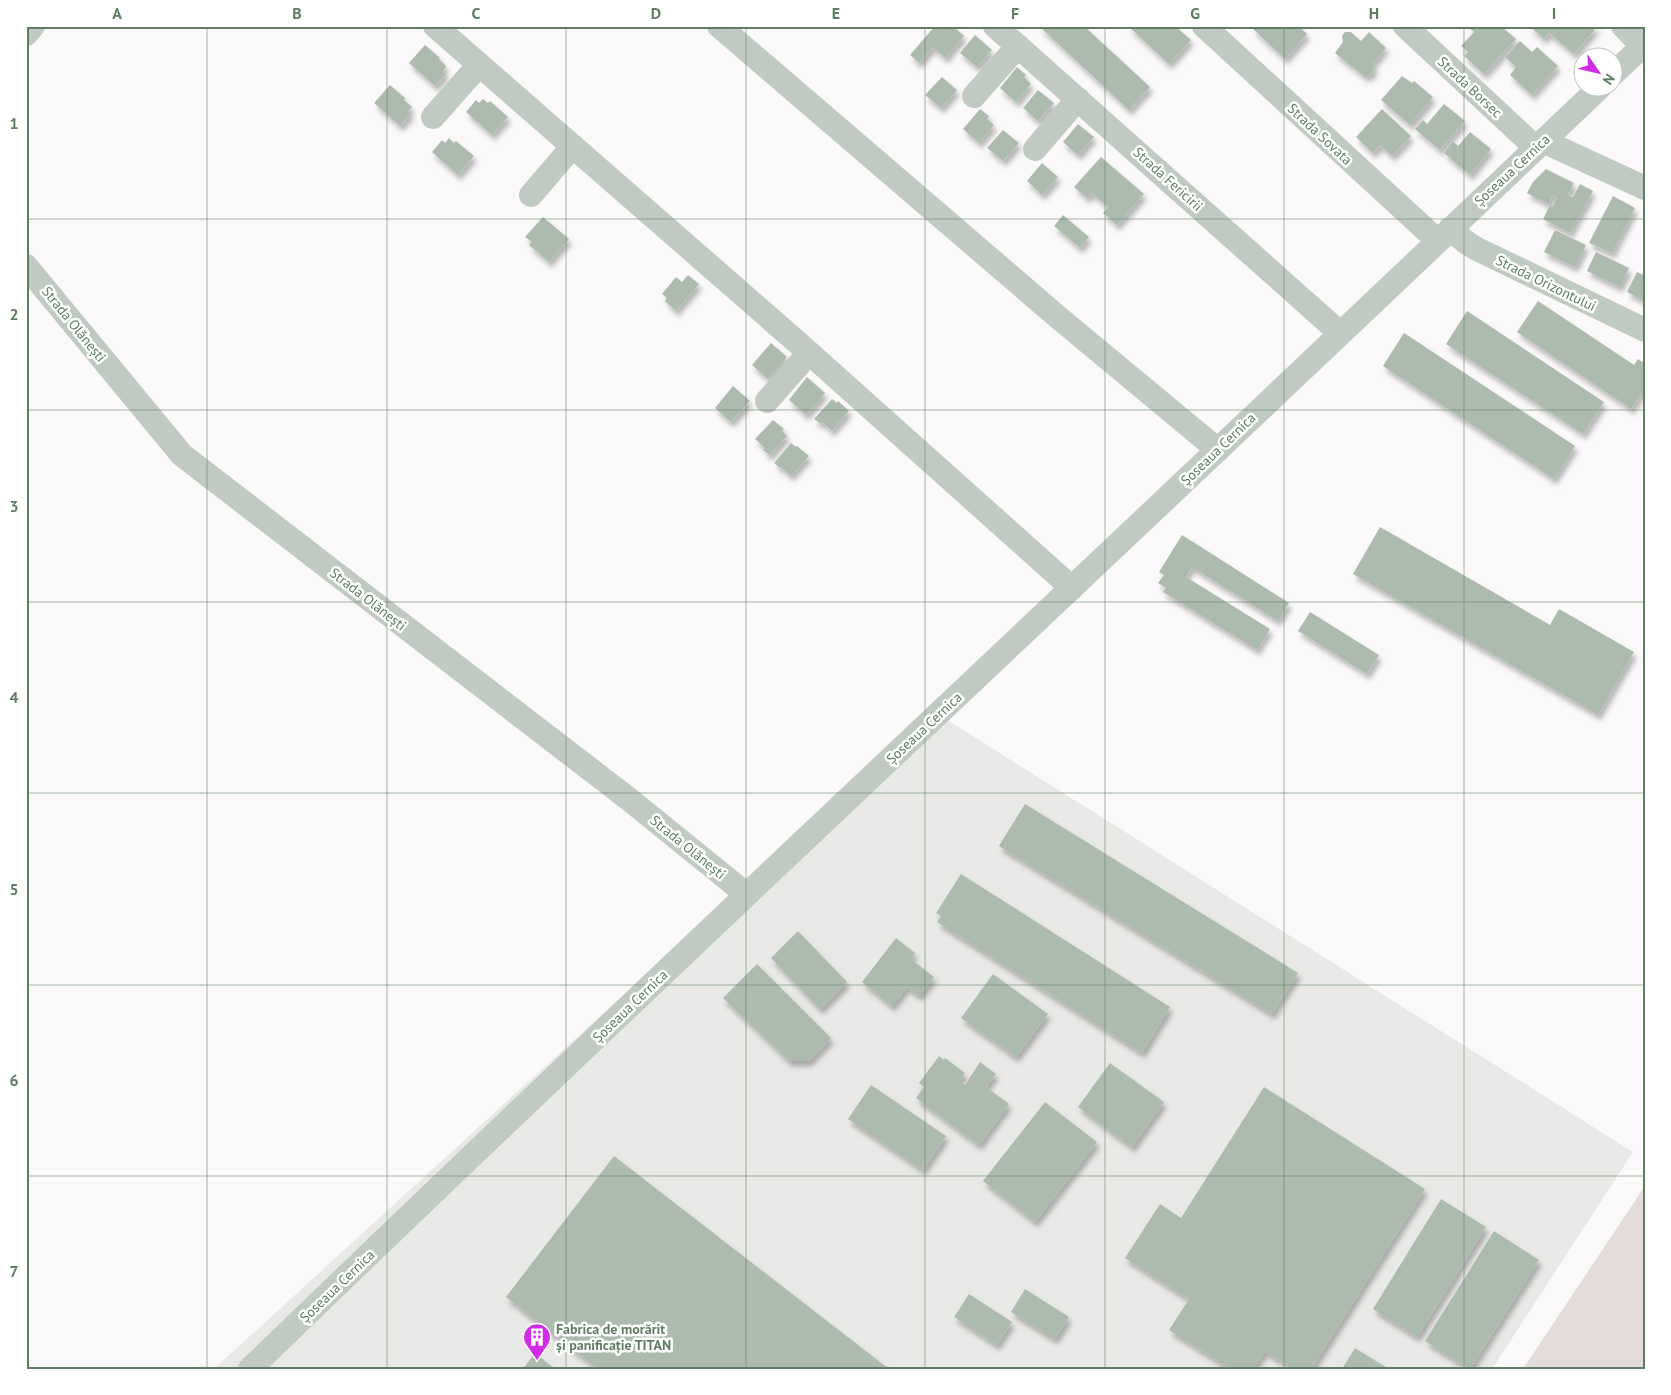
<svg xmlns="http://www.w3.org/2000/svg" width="1671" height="1395" font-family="'PT Sans',sans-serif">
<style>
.built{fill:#e8e9e6}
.green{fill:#e2dbd9}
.building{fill:#acbbad;filter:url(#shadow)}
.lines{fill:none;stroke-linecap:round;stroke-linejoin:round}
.minor{stroke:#c1cac2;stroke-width:24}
.grid{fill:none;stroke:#5f7d63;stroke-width:1;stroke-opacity:0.55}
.labels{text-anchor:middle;stroke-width:5;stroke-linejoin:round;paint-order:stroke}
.street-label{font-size:14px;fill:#5f7d63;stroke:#fff}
.poi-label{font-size:14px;font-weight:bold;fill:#5f7d63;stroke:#fff;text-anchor:start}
.neatline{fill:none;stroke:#5f7d63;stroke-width:2}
.grid-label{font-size:16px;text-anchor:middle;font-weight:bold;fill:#5f7d63}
</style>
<defs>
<filter id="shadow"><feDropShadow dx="3" dy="5.5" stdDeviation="2.5" flood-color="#0004"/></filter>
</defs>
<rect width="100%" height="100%" fill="#faf8f8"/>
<path class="built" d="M930,709L1633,1152L1492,1369H214L726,901Z"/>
<path class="green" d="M1645,1186V1369H1523Z"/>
<path class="building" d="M935,26H953L964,36L945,58L933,47L919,63L910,55Z
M1039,26H1084L1150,87L1129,110Z
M1128,26H1175L1191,40L1169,64Z
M1256,26H1299L1307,34L1285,59L1253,29Z
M1470,26H1501L1516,39L1484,74L1464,56L1468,52L1461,46L1474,32L1469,28Z
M1529,26H1598L1574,54L1549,33L1544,39Z
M1345,32H1351L1361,41L1369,32L1386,48L1373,63L1375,69L1370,75L1364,76L1335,53L1343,42L1342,36Z
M975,35L992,50L977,67L960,53Z
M1520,41L1532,52L1537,47L1558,66L1532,95L1510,75L1516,67L1505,57Z
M425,45L440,58L439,59L446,66L443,71L446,74L435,86L409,63Z
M1017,67L1026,75L1024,77L1031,84L1016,102L1000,88Z
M1402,76L1412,83L1414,81L1433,97L1410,125L1381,100Z
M942,77L957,90L941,108L925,95Z
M390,85L405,98L404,100L412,107L408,111L411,114L400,126L374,103Z
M1038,90L1054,103L1038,121L1023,108Z
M483,99L488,103L490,101L508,117L492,135L466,112L476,100L479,103Z
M1444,104L1465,121L1440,150L1415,129L1423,120L1427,124Z
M980,109L989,116L987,119L994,125L979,143L963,129Z
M1382,109L1411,136L1392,156L1380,145L1373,153L1356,137Z
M1078,124L1094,137L1078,155L1063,142Z
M1003,130L1019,143L1003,161L987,148Z
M1470,132L1491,149L1470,175L1444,153L1453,141L1458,146Z
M449,138L454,143L456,141L474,156L458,175L432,152L442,140L445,143Z
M1101,157L1144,194L1117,225L1103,213L1108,207L1092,193L1087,198L1074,187Z
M1042,163L1058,177L1042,195L1027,181Z
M1546,169L1574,183L1568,195L1573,197L1580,184L1593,191L1570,233L1543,219L1550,205L1553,206L1557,197L1553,195L1549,204L1527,193L1533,182Z
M1613,196L1635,208L1612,253L1589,243Z
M1063,215L1089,237L1080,248L1054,226Z
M543,217L569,239L549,262L529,245L532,242L525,237Z
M1555,230L1586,245L1575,267L1544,252Z
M1596,252L1629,268L1620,287L1587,271Z
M1637,272L1645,276V301L1627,292Z
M688,275L699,284L676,311L665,301L667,298L662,294L676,277L682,282Z
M1538,301L1634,365L1638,359L1645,364V389L1631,409L1517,332Z
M1467,311L1604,402L1583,434L1446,344Z
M1404,333L1575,446L1554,479L1383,366Z
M771,343L787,357L768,379L752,365Z
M807,377L825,393L806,415L789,400Z
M733,386L750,401L731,422L715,408Z
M832,399L837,403L838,401L849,411L832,431L822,422L821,424L814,419Z
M773,420L784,429L782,431L787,436L770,455L763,450L765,448L755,439Z
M791,443L796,447L797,446L809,456L791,476L781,467L780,468L774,463Z
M1380,527L1550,625L1559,609L1634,652L1598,715L1353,574Z
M1182,535L1289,603L1278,621L1192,567L1186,577L1270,629L1257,650L1163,592L1166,588L1158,583L1164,575L1159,572Z
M1310,612L1379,655L1367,674L1298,631Z
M1025,804L1298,973L1272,1014L999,846Z
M961,874L1170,1007L1142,1053L937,922L941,916L936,913Z
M798,931L847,982L820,1009L771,958Z
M896,938L915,953L911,959L934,977L919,996L907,987L892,1006L862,982Z
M757,964L831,1038L809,1061H789L723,998Z
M993,974L1048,1014L1016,1057L961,1018Z
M939,1056L944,1060L945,1058L965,1073L959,1081L965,1085L980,1062L996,1074L986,1087L1009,1104L979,1145L916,1098L924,1087L919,1083Z
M1110,1063L1164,1102L1132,1147L1078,1107Z
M871,1085L946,1136L923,1170L848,1119Z
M1264,1087L1425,1189L1311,1369H1292L1265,1351L1253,1369H1231L1169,1330L1189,1299L1125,1258L1160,1204L1181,1218Z
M1045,1102L1097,1142L1035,1222L983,1181Z
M614,1156L889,1369H598L506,1297Z
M1441,1199L1486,1227L1417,1337L1373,1309Z
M1494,1231L1539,1260L1470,1369L1425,1341Z
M1025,1289L1069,1317L1055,1339L1011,1312Z
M969,1294L1012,1322L997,1345L954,1317Z
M1355,1348L1389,1369H1342Z
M535,1353L555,1369H523Z"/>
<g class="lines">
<path class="minor" d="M435,26L797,342L1072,588
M719,26L1059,318L1218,450
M995,26L1340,333
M1204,26L1438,241
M1405,26L1536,148
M1623,26L1642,46
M26,34L33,26
M1614,73L1645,44
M974,96L1018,46
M433,117L479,65
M1543,141L1645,188
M1035,149L1078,99
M531,195L573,146
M1450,229L1467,243L1477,249L1645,330
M26,266L182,455L630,800L746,894
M767,401L809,353
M250,1369C696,938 1151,516 1599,88"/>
</g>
<path class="grid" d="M207,26V1369M387,26V1369M566,26V1369M746,26V1369M925,26V1369M1105,26V1369M1284,26V1369M1464,26V1369M26,219H1645M26,410H1645M26,602H1645M26,793H1645M26,985H1645M26,1176H1645"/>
<defs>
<g id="building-pin" transform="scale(1.4375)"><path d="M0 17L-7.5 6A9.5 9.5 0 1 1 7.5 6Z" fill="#d12ce6" stroke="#fff"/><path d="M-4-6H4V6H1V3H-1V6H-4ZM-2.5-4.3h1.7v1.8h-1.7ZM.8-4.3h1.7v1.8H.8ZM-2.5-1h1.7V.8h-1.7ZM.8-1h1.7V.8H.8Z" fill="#fff"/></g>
</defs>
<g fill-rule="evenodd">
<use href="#building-pin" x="537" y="1337"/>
</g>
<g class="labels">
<g class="street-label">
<text transform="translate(1470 87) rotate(43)" y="5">Strada Borsec</text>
<text transform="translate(1320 134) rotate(43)" y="5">Strada Sovata</text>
<text transform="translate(1512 170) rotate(-43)" y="5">Șoseaua Cernica</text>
<text transform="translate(1168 179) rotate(42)" y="5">Strada Fericirii</text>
<text transform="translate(1546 283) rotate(26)" y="5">Strada Orizontului</text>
<text transform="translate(74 324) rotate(51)" y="5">Strada Olănești</text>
<text transform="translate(1218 449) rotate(-44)" y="5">Șoseaua Cernica</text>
<text transform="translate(368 599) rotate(38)" y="5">Strada Olănești</text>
<text transform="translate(924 728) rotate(-43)" y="5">Șoseaua Cernica</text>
<text transform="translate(688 847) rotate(39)" y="5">Strada Olănești</text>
<text transform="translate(630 1006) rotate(-44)" y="5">Șoseaua Cernica</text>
<text transform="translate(337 1286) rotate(-44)" y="5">Șoseaua Cernica</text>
</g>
<g class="poi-label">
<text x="556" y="1334">Fabrica de morărit<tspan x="556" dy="16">și panificație TITAN</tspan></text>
</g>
</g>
<rect width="1671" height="1395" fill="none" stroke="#ffffff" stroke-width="55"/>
<g transform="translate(1598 72) rotate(124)"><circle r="24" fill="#ffffff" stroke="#bfcbc1"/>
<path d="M0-4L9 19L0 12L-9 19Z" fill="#d12ce6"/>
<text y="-8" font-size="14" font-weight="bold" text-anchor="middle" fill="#5f7d63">N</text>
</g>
<rect x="28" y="28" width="1616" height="1340" class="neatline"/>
<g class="grid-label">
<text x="117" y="19">A</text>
<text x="297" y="19">B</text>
<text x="476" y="19">C</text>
<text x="656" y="19">D</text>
<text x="836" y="19">E</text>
<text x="1015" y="19">F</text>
<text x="1195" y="19">G</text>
<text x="1374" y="19">H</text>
<text x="1554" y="19">I</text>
<text x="14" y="129">1</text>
<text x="14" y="320">2</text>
<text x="14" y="512">3</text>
<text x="14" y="703">4</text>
<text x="14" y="895">5</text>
<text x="14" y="1086">6</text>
<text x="14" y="1277">7</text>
</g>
</svg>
